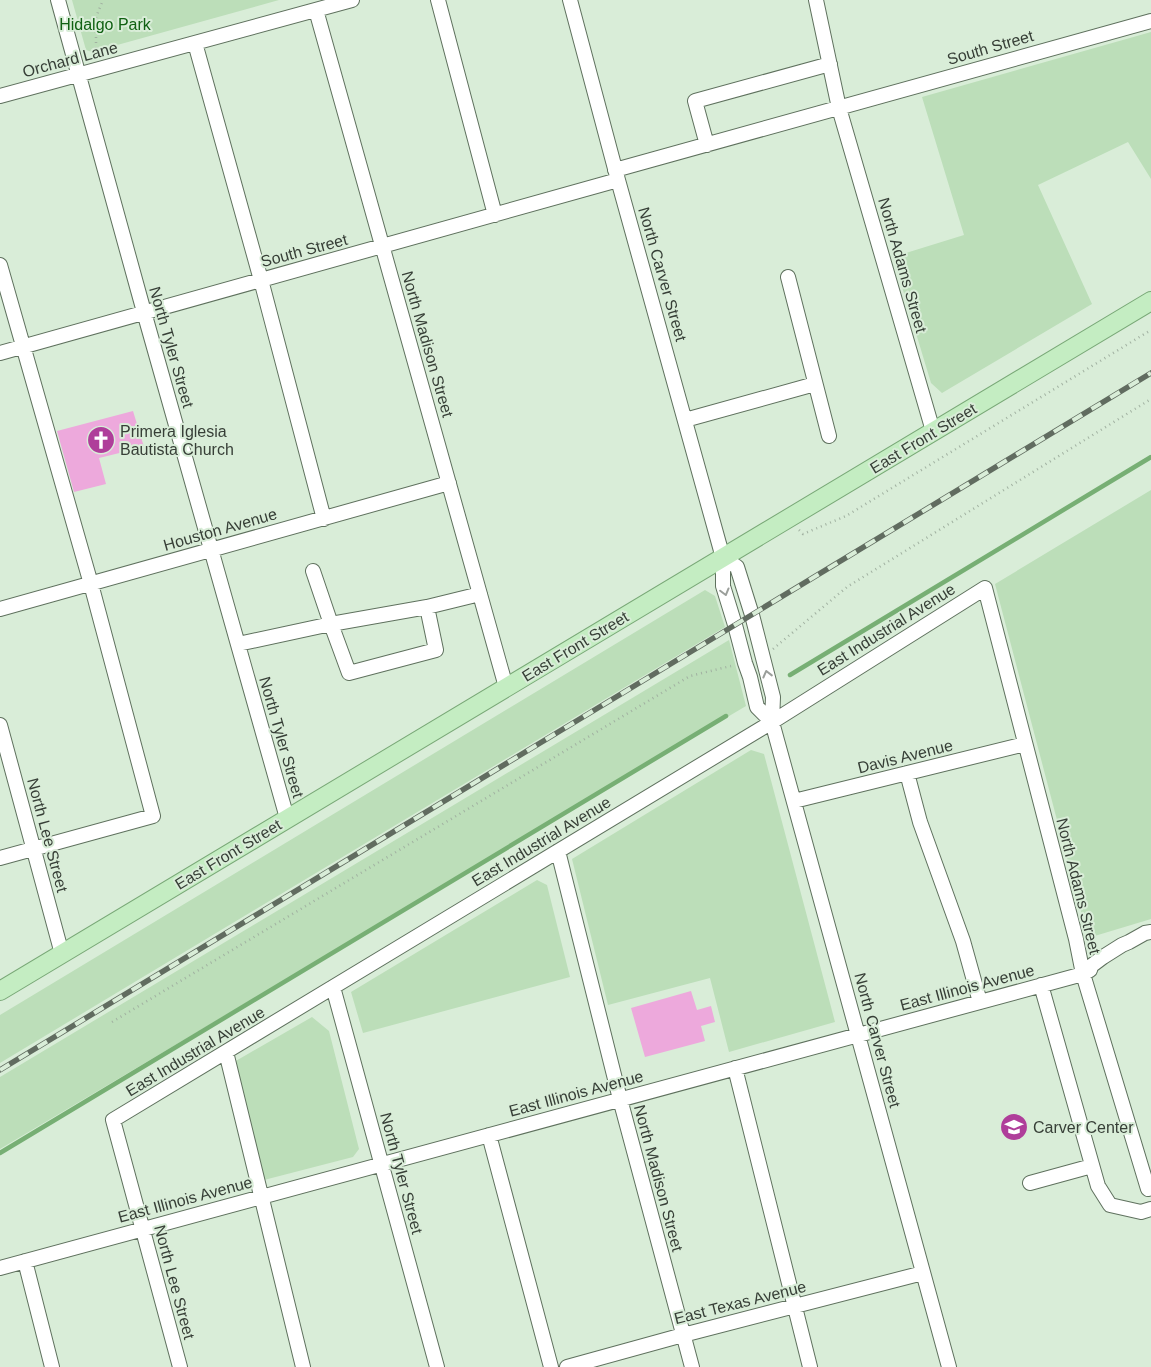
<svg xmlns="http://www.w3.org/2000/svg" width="1151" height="1367" font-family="Arial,sans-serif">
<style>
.green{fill:#bcdeb9}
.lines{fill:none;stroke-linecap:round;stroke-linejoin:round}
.stream{stroke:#77af74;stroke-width:4.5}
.building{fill:#eda9dc}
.minor-casing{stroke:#5f715e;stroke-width:16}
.major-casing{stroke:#79a877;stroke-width:20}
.path{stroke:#a1b1a1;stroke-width:2.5;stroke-dasharray:1 4;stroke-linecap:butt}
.minor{stroke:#fff;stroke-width:14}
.major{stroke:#c4edc2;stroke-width:18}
.rail-casing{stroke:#616c60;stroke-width:5.5}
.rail{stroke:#d9edd8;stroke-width:4;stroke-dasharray:11;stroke-linecap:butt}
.oneway{stroke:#9b9f9b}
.labels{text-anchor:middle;stroke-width:4;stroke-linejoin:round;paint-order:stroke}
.park-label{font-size:16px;fill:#116113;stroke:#d9edd8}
.street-label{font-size:16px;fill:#373f37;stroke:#d9edd8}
.poi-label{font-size:16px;fill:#373f37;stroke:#d9edd8;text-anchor:start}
</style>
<rect width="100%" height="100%" fill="#d9edd8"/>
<path class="green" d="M72,0H279L92,52L86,50Z
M1151,32V179L1128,142L1038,185L1092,304L942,393L931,383L893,257L964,235L922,97Z
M1151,490V919L1088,938L995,584Z
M705,590L715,596L725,627L0,1063V1015Z
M729,640L746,706L0,1149V1077Z
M751,750L764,754L835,1022L729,1052L710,978L608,1005L572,859Z
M537,880L547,885L570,977L363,1033L351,992Z
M312,1017L329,1031L359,1149L353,1157L264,1180L234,1062Z"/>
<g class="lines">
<path class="stream" d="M790,675L1151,457
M0,1153L726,716"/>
</g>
<path class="building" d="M133,411L144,447L99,458L106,484L74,492L57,431Z
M691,991L697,1010L711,1006L715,1022L701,1026L705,1041L645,1057L631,1008Z"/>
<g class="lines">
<g class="minor-casing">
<path id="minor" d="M58,0L144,312L287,818
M438,0L495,215
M570,0L618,180L723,558V586L735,625L745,663L750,677L757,707L772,722
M816,0L839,108L933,431
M316,10L506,687
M195,43L261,280L324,519
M0,96L352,0
M707,145L695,101L830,64
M615,170L1151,21
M0,265L91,584L153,816L0,858
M788,277L829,436
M0,353L618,180
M685,420L815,384
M723,558L737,567L752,615L773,697L772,722L949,1367
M427,607L436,650L349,673L331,624L427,607L480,594
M0,609L449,483
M238,644L331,624L313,571
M0,725L62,954
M907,773L920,822L963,941L980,1002
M794,801L1025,744
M558,851L620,1099L692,1367
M1041,985L1098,1186L1110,1205L1141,1212L1151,1209
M333,987L437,1367
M226,1052L303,1367
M735,1068L810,1367
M489,1135L551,1367
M1030,1183L1092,1166
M25,1261L52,1367
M0,1268L1083,974L1090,970L1091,966L1103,957L1122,945L1129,942L1145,933L1151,932
M180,1367L113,1120L772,722L985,588L1076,939L1083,974L1148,1189L1151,1188
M567,1367L683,1335L923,1273"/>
</g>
<g class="major-casing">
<path id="major" d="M0,991L1151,301"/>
</g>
<path class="path" d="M96,53V17L103,0
M799,530L803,534L846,516L1151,330
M773,649L847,587L1151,399
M112,1022L690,676L731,666"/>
<use href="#minor" class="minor"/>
<use href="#major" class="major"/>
<g class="rail-casing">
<path id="rail" d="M0,1070L1151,373"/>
</g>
<use href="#rail" class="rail"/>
</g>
<defs><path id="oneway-chevron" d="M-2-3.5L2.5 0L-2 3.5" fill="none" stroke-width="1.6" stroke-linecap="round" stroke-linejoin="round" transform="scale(1.25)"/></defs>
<g class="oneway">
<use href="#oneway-chevron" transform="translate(725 592) rotate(75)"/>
<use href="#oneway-chevron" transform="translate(767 674) rotate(-104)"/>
</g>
<defs>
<g id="church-disc" transform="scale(1.4375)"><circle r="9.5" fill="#af3e9a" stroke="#d9edd8"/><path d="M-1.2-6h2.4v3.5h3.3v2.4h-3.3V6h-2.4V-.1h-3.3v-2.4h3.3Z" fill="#fff"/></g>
<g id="school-disc" transform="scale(1.4375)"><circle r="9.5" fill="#af3e9a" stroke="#d9edd8"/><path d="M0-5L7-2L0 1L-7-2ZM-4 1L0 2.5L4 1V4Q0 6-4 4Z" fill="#fff"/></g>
</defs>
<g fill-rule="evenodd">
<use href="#church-disc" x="101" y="440"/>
<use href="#school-disc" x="1014" y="1127"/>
</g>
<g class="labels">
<g class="park-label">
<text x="105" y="30">Hidalgo Park</text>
</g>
<g class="street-label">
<text transform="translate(990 47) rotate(-16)" y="6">South Street</text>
<text transform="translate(70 59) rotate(-15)" y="6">Orchard Lane</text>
<text transform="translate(304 250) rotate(-15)" y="6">South Street</text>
<text transform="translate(903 265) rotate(74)" y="6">North Adams Street</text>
<text transform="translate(663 274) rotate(74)" y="6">North Carver Street</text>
<text transform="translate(428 344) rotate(74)" y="6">North Madison Street</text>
<text transform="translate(172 347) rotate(74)" y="6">North Tyler Street</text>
<text transform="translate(923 438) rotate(-31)" y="6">East Front Street</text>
<text transform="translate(220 529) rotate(-16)" y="6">Houston Avenue</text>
<text transform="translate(886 629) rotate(-32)" y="6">East Industrial Avenue</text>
<text transform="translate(575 646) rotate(-31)" y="6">East Front Street</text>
<text transform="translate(282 737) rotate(74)" y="6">North Tyler Street</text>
<text transform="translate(905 756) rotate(-14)" y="6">Davis Avenue</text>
<text transform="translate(48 835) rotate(75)" y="6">North Lee Street</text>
<text transform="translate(541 841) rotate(-31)" y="6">East Industrial Avenue</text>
<text transform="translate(228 854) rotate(-31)" y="6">East Front Street</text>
<text transform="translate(1079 886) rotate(76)" y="6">North Adams Street</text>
<text transform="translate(967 987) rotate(-15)" y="6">East Illinois Avenue</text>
<text transform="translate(878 1040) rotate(75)" y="6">North Carver Street</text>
<text transform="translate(195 1051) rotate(-31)" y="6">East Industrial Avenue</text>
<text transform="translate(576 1093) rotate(-15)" y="6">East Illinois Avenue</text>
<text transform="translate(402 1173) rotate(75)" y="6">North Tyler Street</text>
<text transform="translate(659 1178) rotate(75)" y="6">North Madison Street</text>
<text transform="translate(185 1199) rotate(-15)" y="6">East Illinois Avenue</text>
<text transform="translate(175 1282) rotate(75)" y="6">North Lee Street</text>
<text transform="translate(740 1302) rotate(-14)" y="6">East Texas Avenue</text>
</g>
<g class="poi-label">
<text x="120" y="437">Primera Iglesia<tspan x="120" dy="18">Bautista Church</tspan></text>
<text x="1033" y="1133">Carver Center</text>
</g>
</g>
</svg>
